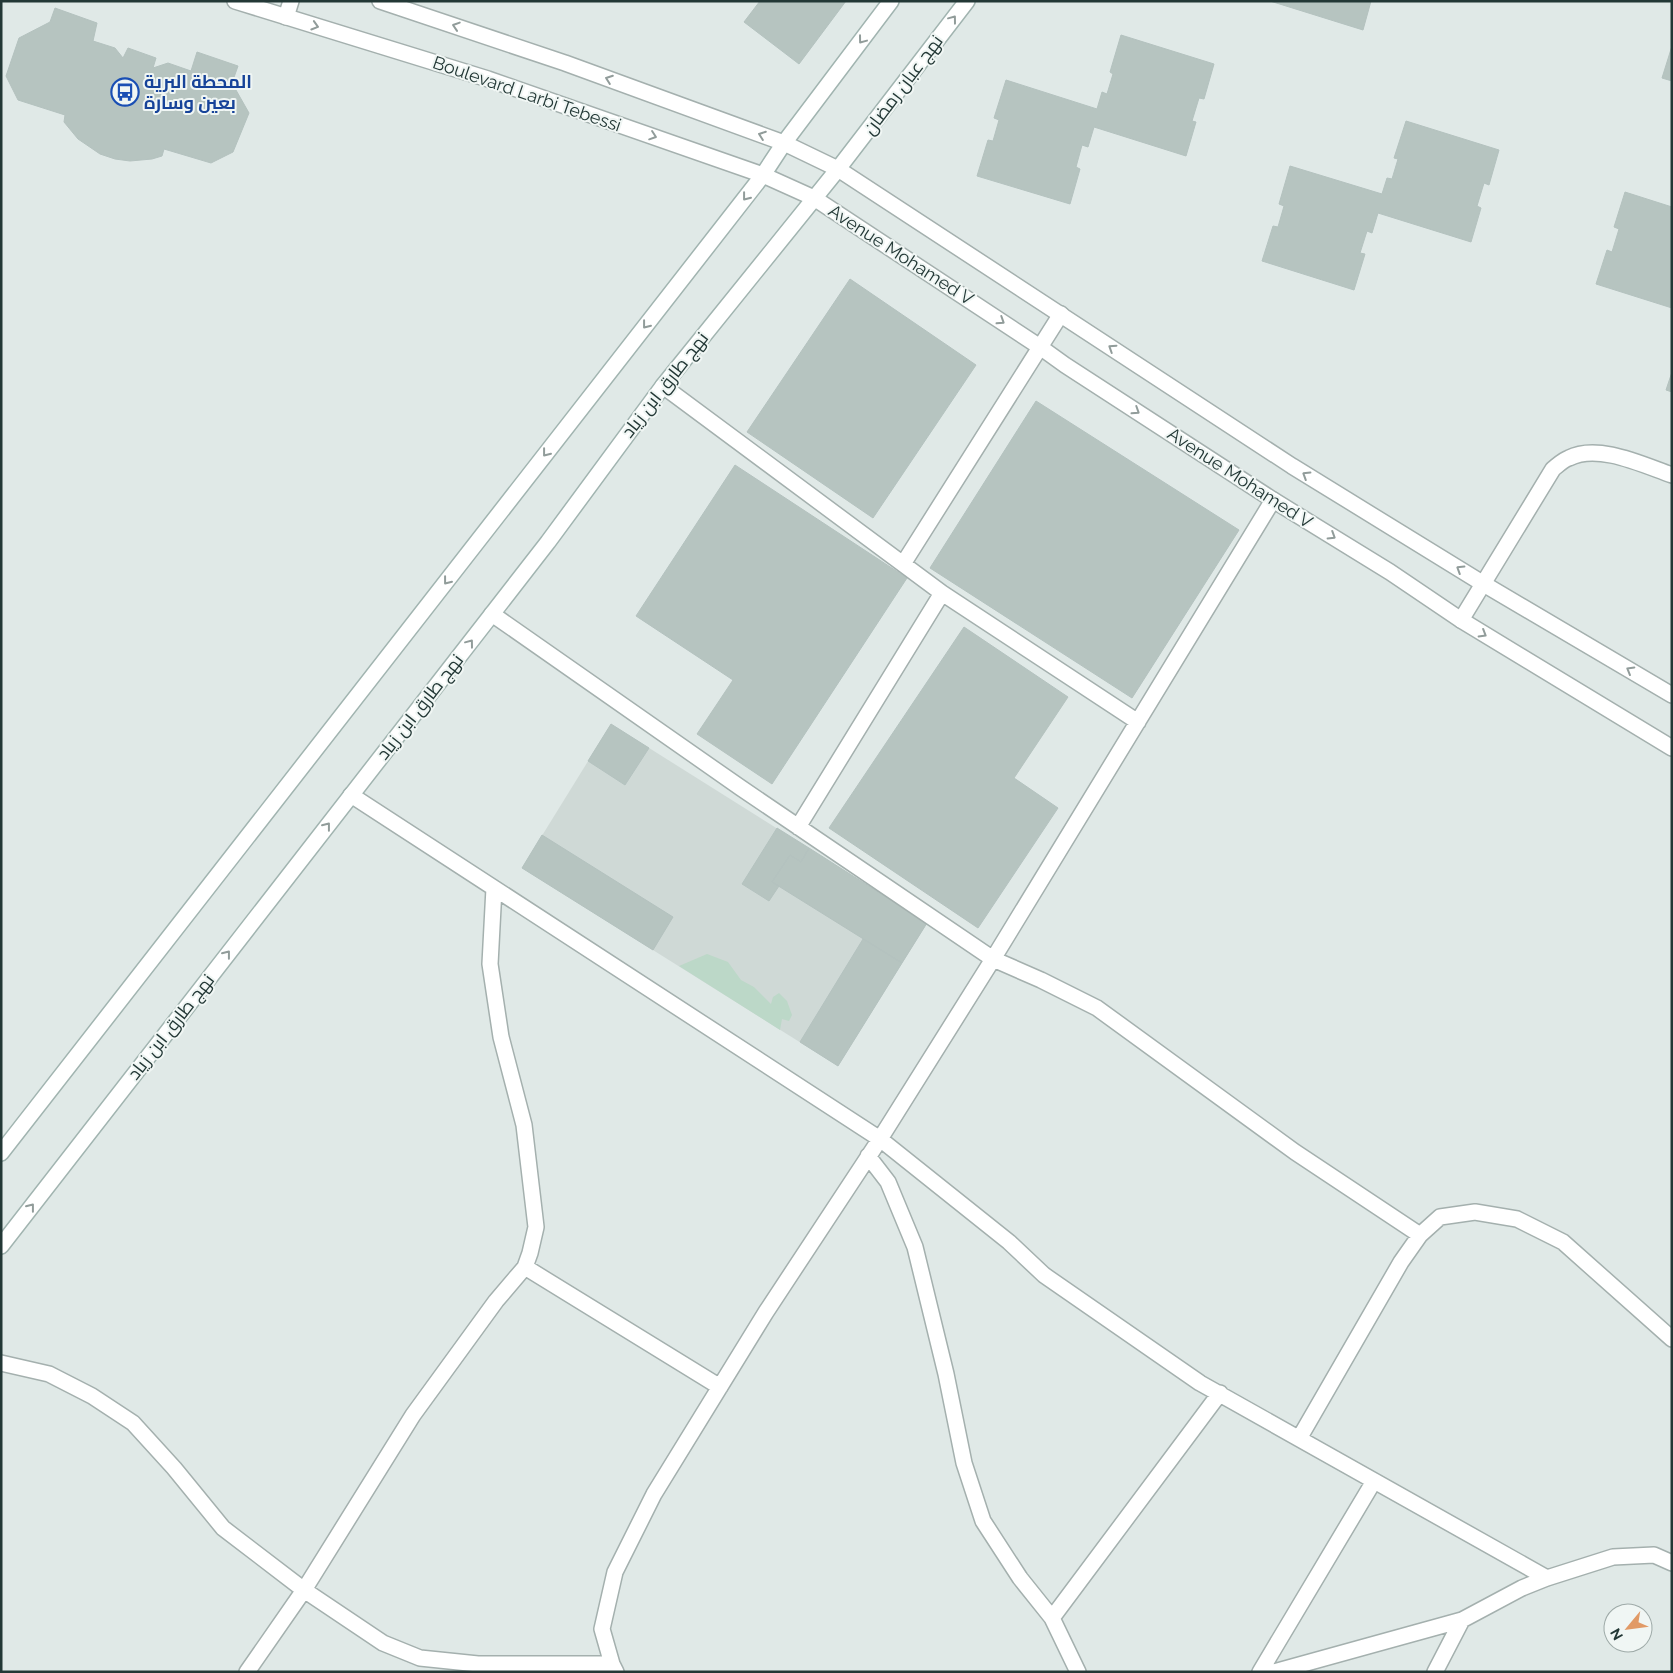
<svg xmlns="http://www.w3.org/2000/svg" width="1673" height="1673" font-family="Raleway,Cairo,sans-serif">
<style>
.built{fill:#cfd9d6}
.green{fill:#bcd8c8}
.building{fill:#b6c4c0;stroke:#b4c2bf}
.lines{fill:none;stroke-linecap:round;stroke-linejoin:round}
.minor-casing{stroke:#a4b0ae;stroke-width:18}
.tertiary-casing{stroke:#a4b0ae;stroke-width:18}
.secondary-casing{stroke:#a1b4b0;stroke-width:18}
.minor{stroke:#fff;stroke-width:15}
.tertiary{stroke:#fff;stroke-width:15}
.secondary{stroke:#fff;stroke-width:15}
.oneway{stroke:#919c9a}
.labels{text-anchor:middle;stroke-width:4;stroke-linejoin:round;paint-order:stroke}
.transit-label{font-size:18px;font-weight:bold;fill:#164399;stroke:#f0f6f4;text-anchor:start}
.street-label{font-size:18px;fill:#233836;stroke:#f0f6f4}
</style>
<rect width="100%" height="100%" fill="#e0e9e7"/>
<path class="built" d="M611,724L927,923L838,1066L522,868Z"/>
<path class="green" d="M707,954L728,962L741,980L754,987L771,1004L773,997L779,993L787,1001L792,1015L789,1021L782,1019L780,1030L679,966Z"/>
<path class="building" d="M760,1H846L799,64L744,22Z
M1270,1H1371L1363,30Z
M55,8L97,23L93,41L115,48L123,58L128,48L156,58L153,68L168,63L191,71L197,52L238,66L232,83L249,113L233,152L211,163L164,149L162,156L152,159L130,161L115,159L100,154L78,139L64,122L65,115L18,100L6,76L19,38L50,22Z
M1121,35L1214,64L1204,99L1199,98L1192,121L1196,122L1186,156L1094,127L1088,147L1082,145L1076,167L1080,169L1070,204L977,176L988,140L993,141L999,120L994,118L1006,80L1097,109L1102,92L1107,94L1113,74L1110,72Z
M1672,46V81L1662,78Z
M1406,121L1499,150L1489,185L1484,183L1477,206L1481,208L1471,242L1378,213L1372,233L1367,231L1360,253L1365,254L1354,290L1262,261L1273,226L1278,227L1284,206L1279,204L1290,166L1382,194L1387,178L1392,179L1398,159L1394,158Z
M1625,192L1672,207V308L1596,284L1607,250L1612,252L1619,229L1614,227Z
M850,279L976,365L873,518L747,432Z
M1672,372V392L1666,390Z
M1036,401L1239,530L1132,698L930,568Z
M735,465L907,578L772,784L697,734L733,680L636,616Z
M964,627L1068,697L1014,778L1058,808L978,928L829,828Z
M611,724L649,748L625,785L588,761Z
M777,828L809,848L801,862L790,855L772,882L779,886L769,901L742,884Z
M542,835L673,917L653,950L522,868Z
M809,848L927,923L902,963L772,882L790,855L801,862Z
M863,939L902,963L838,1066L800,1042Z"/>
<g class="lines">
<g class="minor-casing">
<path id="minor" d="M286,17L291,1
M663,386L942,593L1138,722
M903,564L1061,314
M492,614L741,788L993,959L1041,980L1097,1008L1295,1152L1420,1235
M1461,620L1553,469C1558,465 1563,460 1569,458C1598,443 1643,465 1672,475
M351,795L880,1139L993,959L1273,500
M798,827L942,593
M868,1156L888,1182L915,1247L946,1374L964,1463L983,1521L1020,1578L1052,1618L1078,1672
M525,1267L720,1387
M1,1363L49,1374L92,1396L133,1423L174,1468L223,1528L304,1590L383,1643L420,1658L478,1664H612
M1300,1437L1401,1262L1420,1235L1440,1217L1475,1212L1517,1219L1563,1242L1672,1339
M1052,1618L1220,1393
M247,1672L304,1590L413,1415L496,1301L525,1267L530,1253L536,1227L524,1125L501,1037L490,964L494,888
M616,1672L612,1664L602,1629L615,1572L654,1494L766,1312L880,1139L1009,1242L1044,1275L1200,1383L1547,1578
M1260,1672L1374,1481
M1274,1672L1462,1620
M1435,1672L1462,1620L1522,1588L1547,1578L1613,1557L1654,1555L1672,1563"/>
</g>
<g class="tertiary-casing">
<path id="tertiary" d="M235,1L488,79L763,175L814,198L1040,347L1065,365L1273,500L1390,572L1461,620L1672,748
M380,1L565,63L784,143L838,169L1292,466L1482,583L1672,695"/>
</g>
<g class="secondary-casing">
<path id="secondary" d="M1,1153L763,175L784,143L891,1
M1,1246L548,542L663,386L838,169L967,1"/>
</g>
<use href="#minor" class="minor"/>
<use href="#tertiary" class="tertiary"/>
<use href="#secondary" class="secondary"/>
</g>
<defs><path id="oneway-chevron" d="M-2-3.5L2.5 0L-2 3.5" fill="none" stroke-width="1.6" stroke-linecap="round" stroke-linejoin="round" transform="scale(1.25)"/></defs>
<g class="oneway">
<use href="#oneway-chevron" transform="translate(953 19) rotate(-53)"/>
<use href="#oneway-chevron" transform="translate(315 26) rotate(17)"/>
<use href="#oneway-chevron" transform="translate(456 26) rotate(-162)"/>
<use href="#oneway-chevron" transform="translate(862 40) rotate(127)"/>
<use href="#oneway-chevron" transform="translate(609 79) rotate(-160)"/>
<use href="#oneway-chevron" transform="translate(762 135) rotate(-160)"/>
<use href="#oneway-chevron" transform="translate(653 136) rotate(19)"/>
<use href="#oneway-chevron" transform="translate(746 197) rotate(128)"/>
<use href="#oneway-chevron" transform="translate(1001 321) rotate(33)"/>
<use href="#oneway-chevron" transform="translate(646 325) rotate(128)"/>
<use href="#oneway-chevron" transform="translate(1112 348) rotate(-147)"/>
<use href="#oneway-chevron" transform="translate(1136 411) rotate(33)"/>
<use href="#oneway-chevron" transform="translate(546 453) rotate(128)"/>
<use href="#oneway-chevron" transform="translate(1306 475) rotate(-148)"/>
<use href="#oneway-chevron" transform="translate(1332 536) rotate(32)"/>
<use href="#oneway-chevron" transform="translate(1460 569) rotate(-148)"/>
<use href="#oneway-chevron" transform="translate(447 581) rotate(128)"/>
<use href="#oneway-chevron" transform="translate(1483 634) rotate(31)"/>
<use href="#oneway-chevron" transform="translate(470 643) rotate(-53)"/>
<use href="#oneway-chevron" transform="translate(1630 670) rotate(-150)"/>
<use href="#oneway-chevron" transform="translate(327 826) rotate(-52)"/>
<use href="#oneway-chevron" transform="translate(227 954) rotate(-52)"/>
<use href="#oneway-chevron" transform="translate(31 1207) rotate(-52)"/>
</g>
<defs>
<g id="bus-ring" transform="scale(1.4375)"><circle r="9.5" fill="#f0f6f4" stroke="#1a4fb4" stroke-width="1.5"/><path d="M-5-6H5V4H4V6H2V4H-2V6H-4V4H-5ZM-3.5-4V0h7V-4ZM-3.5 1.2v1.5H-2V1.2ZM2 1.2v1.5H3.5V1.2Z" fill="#1a4fb4"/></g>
</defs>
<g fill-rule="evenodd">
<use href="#bus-ring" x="125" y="92"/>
</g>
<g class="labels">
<g class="transit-label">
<text x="144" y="88">المحطة البرية<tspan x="144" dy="21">بعين وسارة</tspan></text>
</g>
<g class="street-label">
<text transform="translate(903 85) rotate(-53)" y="6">نهج عبان رمضان</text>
<text transform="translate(527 94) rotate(19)" y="6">Boulevard Larbi Tebessi</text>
<text transform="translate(901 255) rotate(33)" y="6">Avenue Mohamed V</text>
<text transform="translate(665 385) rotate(-52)" y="6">نهج طارق ابن زياد</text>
<text transform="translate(1240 478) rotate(33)" y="6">Avenue Mohamed V</text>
<text transform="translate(420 707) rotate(-52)" y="6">نهج طارق ابن زياد</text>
<text transform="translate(171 1027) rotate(-52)" y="6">نهج طارق ابن زياد</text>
</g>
</g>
<rect width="1673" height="1673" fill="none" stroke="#233836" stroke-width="5"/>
<g transform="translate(1628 1628) rotate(241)"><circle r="24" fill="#f0f6f4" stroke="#9eaaa8"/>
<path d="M0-4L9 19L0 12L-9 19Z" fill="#e19a66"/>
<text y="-8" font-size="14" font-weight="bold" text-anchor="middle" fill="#233836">N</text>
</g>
</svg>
